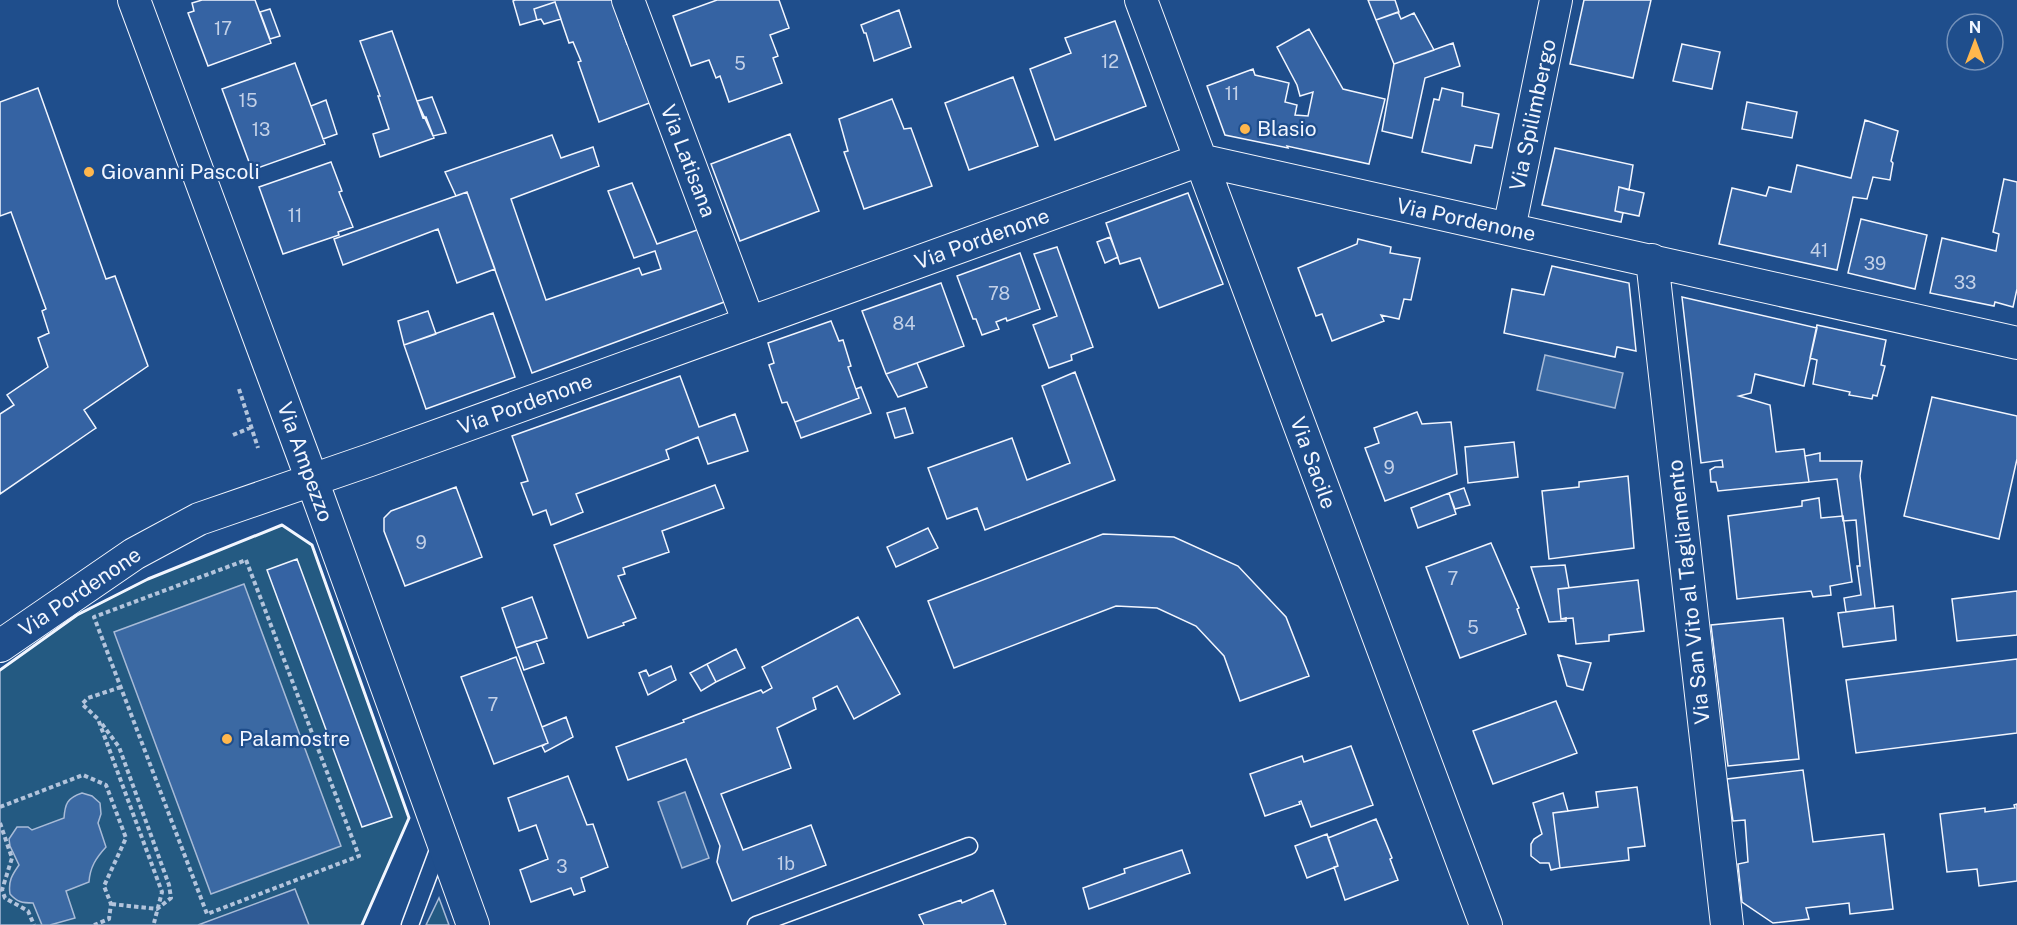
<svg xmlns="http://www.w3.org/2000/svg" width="2017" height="925" font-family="'Public Sans',sans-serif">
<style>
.green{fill:#245a82;stroke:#a8bbd7;stroke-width:1.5}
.parking{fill:#305b95;stroke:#a8bbd7;stroke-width:1.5}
.water{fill:#3b69a3;stroke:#a8bbd7;stroke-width:1.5}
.building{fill:#3563a3;stroke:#f2f6ff;stroke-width:1.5}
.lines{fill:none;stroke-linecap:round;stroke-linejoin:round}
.lane-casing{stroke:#f2f6ff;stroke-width:19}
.street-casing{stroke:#f2f6ff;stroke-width:34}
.path{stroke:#b3c4dc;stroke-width:4;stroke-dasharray:4.5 3;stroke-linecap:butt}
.lane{stroke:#1f4e8c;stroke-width:16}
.street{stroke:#1f4e8c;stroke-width:32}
.wall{stroke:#f2f6ff;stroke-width:3}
.poi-dot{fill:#ffb74d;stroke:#1f4e8c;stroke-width:2}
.labels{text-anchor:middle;stroke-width:4.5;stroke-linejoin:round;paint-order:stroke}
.number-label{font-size:18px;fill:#c3d1e8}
.street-label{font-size:21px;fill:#f2f6ff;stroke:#1f4e8c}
.poi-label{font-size:21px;fill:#f2f6ff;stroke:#1f4e8c;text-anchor:start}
</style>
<rect width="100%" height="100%" fill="#1f4e8c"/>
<path class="green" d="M282,525L312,545L409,818L362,925H0V670L77,615L148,579Z
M439,898L449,925H426Z"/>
<path class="parking" d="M295,889L309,925H198Z"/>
<path class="water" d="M1545,355L1623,373L1615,408L1537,390Z
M244,584L341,846L211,894L114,632Z
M685,792L709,858L682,868L658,802Z
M82,793L92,796L100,803L101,814L98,823L106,847C96,858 90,867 89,882L66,891L75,918L50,925H42L33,903C22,903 17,902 10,894C8,881 12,875 19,865L10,846L9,839L17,827H28L32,830L64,818C65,804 67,798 82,793Z"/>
<path class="building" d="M202,0H255L271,43L208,66L188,13L194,11L192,3Z
M515,0H615L623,23L620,25L627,44L630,42L652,102L599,122L578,62L581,61L573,42L569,43L555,2L534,9L537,20L520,25L513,1Z
M717,0H779L789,28L770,35L778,56L773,58L782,83L729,102L720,76L716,78L709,60L691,66L673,16Z
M1368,0H1395L1399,12L1376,20Z
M1584,0H1651L1633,78L1570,64Z
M555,2L561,19L544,24L541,19L537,20L534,9Z
M270,9L280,36L270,39L260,12Z
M899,10L911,47L874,61L866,33H864L861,25Z
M1398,12L1401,19L1414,13L1434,50L1394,64L1376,20Z
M1115,21L1146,106L1055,140L1030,69L1071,53L1065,38Z
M1309,29L1343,89L1385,99L1369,164L1287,146L1288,148L1225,135L1207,86L1253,69L1255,75L1289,83L1285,102L1297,105L1295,115L1308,116L1313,92L1300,96L1297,85L1277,47Z
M392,31L423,118L426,117L434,138L380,157L373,134L389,129L378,96H380L360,41Z
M1453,43L1460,66L1425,78L1412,138L1382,131L1394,64Z
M1682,44L1720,52L1712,89L1673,81Z
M295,63L325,144L252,170L222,89Z
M1013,77L1038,146L969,170L945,103Z
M38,88L106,279L115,276L148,366L84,410L96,428L93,430L0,494V414L14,405L7,395L48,367L38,338L49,333L42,311L46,309L11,212L0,216V102Z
M1442,88L1463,93L1462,106L1499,114L1492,148L1475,145L1471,163L1422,152L1434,99L1439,100Z
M432,97L446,133L433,136L417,101Z
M892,99L904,129L911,128L932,186L864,209L844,152L848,151L839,119Z
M326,100L337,134L323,139L311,106Z
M1747,102L1797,112L1792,138L1742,129Z
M1865,120L1898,131L1891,161L1893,163L1890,180L1873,177L1867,199L1853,197L1837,270L1719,244L1732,188L1766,196L1769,187L1791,192L1797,165L1851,178Z
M790,134L819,211L740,241L711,164Z
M552,135L561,158L593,147L599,166L511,199L546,300L639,268L642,275L661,269L655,251L634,258L608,191L632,183L657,244L700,229L727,301L532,373L467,192L456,196L445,172Z
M1555,148L1633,165L1629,190L1619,187L1615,211L1623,213L1621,222L1542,205Z
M331,162L342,191L339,192L353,227L338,232L339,235L283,254L259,187Z
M2004,179L2017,182V289L2013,307L1995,302L1994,306L1930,293L1942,238L1996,251L1999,234L1993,232Z
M1619,187L1644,193L1639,216L1615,211Z
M467,192L495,269L457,283L438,229L343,265L334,239Z
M1188,193L1223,284L1159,308L1140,258L1120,264L1106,223Z
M1861,219L1927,235L1915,289L1848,273Z
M1110,237L1118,257L1105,263L1097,242Z
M1358,239L1391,247L1390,253L1420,258L1411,300L1404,299L1399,319L1381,315L1384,321L1332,341L1322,314L1316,316L1298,268L1357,244Z
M1057,247L1093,347L1071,355L1072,360L1049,368L1033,325L1057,316L1034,254Z
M1020,253L1040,309L1007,321L1006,318L996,322L999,329L982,335L976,319H973L957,276Z
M1552,266L1629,283L1636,351L1617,347L1615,357L1504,333L1512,289L1544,295Z
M941,283L964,346L886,374L862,311Z
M1682,297L1817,328L1804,386L1755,374L1751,393L1739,396L1770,405L1776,452L1804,449L1809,482L1718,491L1716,482H1711L1710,470L1715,467H1723L1722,460L1701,463Z
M428,311L436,334L404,345L398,321Z
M493,313L515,377L426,409L404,345Z
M831,321L839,341L843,340L851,366L848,367L859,398L795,422L787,402L782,403L769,365L774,363L768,343Z
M1817,325L1886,340L1881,365L1885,366L1877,396L1873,395L1872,399L1849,395L1850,392L1813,384L1817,360L1810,358Z
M917,363L927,387L898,397L886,374Z
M1075,372L1115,480L985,530L977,508L947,519L928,468L1012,438L1027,480L1070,463L1042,386Z
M680,376L699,427L735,414L748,451L708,464L698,437L666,450L669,459L576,494L583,512L551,525L546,510L533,515L521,483L528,481L512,436Z
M861,387L871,413L801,438L795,422L859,398L856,389Z
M1932,397L2017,416V459L1999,539L1904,516Z
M905,408L913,433L895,438L887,413Z
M1417,412L1422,424L1451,422L1457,474L1385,501L1365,448L1379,443L1374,428Z
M1514,442L1518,477L1468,483L1465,447Z
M1820,453V461H1862L1860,476L1875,608L1846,612L1844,598L1861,595L1857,566H1860L1856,520L1843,521L1837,479L1809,482L1805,456Z
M1628,476L1634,548L1549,559L1542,491L1579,487V482Z
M715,485L724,508L662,531L669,552L623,568L625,574L618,576L636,618L623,623L624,625L588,638L554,545Z
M456,487L482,557L405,586L384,531V518L391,511Z
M1464,488L1470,505L1455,509L1449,493Z
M1449,493L1456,514L1418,528L1411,508Z
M1819,498L1821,518L1843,516L1852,582L1830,586L1831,595L1813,597L1811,591L1737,599L1728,516L1802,506V501Z
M928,528L938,548L896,567L887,547Z
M1103,534L1174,537L1238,566L1286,617L1309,676L1240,701L1224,656L1196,626L1157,608L1116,606L954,668L928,601Z
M1491,543L1519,608L1517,609L1526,634L1460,658L1426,567Z
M297,559L392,817L362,827L267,570Z
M1565,565L1569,588L1558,589L1561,619L1566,618V621L1549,622L1531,567Z
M1638,580L1644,631L1609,635V641L1576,644L1573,618L1561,619L1558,589Z
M2017,591V635L1957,641L1952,599Z
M532,597L547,638L516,648L502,608Z
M1893,606L1896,640L1843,647L1838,613Z
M858,617L900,694L854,719L837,686L813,698L816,709L777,728L791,768L721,794L743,850L811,825L826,865L732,901L717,862L720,846L686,759L628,780L616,747L684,722L683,720L761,690L763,693L772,688L762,667Z
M1783,618L1799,759L1728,766L1711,625Z
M536,641L544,663L524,670L516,648Z
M736,649L745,668L716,682L707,664Z
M1558,655L1591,663L1583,690L1567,686Z
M516,657L548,743L494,764L461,677Z
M2017,659V733L1856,753L1846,680Z
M707,664L716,682L701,691L690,673Z
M671,666L676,680L648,695L639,673L646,670L649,676Z
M1556,701L1577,753L1493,784L1473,731Z
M566,717L573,737L545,752L542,746L548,743L542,727Z
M1351,746L1373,805L1311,827L1301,801L1299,802L1300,804L1265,816L1250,774L1302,756L1304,762Z
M1803,770L1813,842L1884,834L1893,909L1850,914L1849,903L1806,908L1809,919L1773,923L1742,902L1738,864L1748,862L1745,820L1733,821L1727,779Z
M568,776L587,825L593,824L608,867L581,878L585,891L574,895L571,888L531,902L520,870L548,859L536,825L519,831L508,798Z
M1637,787L1645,846L1628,848L1629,860L1560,868L1553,813L1598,807L1596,792Z
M1563,793L1568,811L1553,813L1560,868L1551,870L1549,863H1540L1531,856V844L1534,839L1542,834L1533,803Z
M2017,804V881L1979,886L1977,869L1947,872L1940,814L1985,808V812L2015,808L2014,805Z
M1376,819L1392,858L1390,859L1398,880L1345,900L1334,867L1338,866L1328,838Z
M1327,834L1338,866L1307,878L1295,846Z
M1182,850L1190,873L1089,909L1083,888L1125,873L1124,869Z
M993,890L1006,924L1003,925H924L919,915L961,900L962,903Z"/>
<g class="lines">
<g class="lane-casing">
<path id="lane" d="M410,925L441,842
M756,925L969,846"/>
</g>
<g class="street-casing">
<path id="street" d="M134,0L312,480L473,925
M628,0L749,323
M1141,0L1486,925
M1509,229L1556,0
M1652,260L1727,925
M0,646L134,554L199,519L370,460L1200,160L2017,343"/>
</g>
<path class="path" d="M239,389L258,448
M233,435L252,427
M246,560L359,856L207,914L94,617Z
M121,687L88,698L82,704L98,719L162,892L154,923
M102,724L119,747L169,885L171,898L157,909L111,904
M0,807L83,775L106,785L126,838L104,886L111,904L109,919L94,925
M0,823L12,858L2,890L5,898L28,911L34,925"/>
<use href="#lane" class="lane"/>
<use href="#street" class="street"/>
<path class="wall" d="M0,670L77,615L148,579L282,525L312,545L409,818L362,925"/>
</g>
<g class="poi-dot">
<circle cx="1245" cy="129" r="6"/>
<circle cx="89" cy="172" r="6"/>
<circle cx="227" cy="739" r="6"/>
</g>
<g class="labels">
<g class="number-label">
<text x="223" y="35">17</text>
<text x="1110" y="68">12</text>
<text x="740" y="70">5</text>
<text x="1232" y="100">11</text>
<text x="248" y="107">15</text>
<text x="261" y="136">13</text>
<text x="295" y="222">11</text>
<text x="1819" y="257">41</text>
<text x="1875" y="270">39</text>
<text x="1965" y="289">33</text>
<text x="999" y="300">78</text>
<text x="904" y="330">84</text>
<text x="1389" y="474">9</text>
<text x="421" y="549">9</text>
<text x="1453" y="585">7</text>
<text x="1473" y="634">5</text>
<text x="493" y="711">7</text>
<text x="786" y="870">1b</text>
<text x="562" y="873">3</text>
</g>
<g class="street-label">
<text transform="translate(1533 115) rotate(-78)" y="7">Via Spilimbergo</text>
<text transform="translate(688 161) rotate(69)" y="7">Via Latisana</text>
<text transform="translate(1466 220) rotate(12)" y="7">Via Pordenone</text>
<text transform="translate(982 239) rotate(-20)" y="7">Via Pordenone</text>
<text transform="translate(525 404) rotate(-20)" y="7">Via Pordenone</text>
<text transform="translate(305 462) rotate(70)" y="7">Via Ampezzo</text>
<text transform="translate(1313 463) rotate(70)" y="7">Via Sacile</text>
<text transform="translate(80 592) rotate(-34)" y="7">Via Pordenone</text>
<text transform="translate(1689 592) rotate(-96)" y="7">Via San Vito al Tagliamento</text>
</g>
<g class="poi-label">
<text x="1257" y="136">Blasio</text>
<text x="101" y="179">Giovanni Pascoli</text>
<text x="239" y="746">Palamostre</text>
</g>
</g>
<g transform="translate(1975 42)"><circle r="28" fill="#1f4e8c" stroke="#7391ba" stroke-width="1.5"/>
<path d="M0-4.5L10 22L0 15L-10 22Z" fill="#ffb74d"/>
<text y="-9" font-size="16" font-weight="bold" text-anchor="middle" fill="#f2f6ff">N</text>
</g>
</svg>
